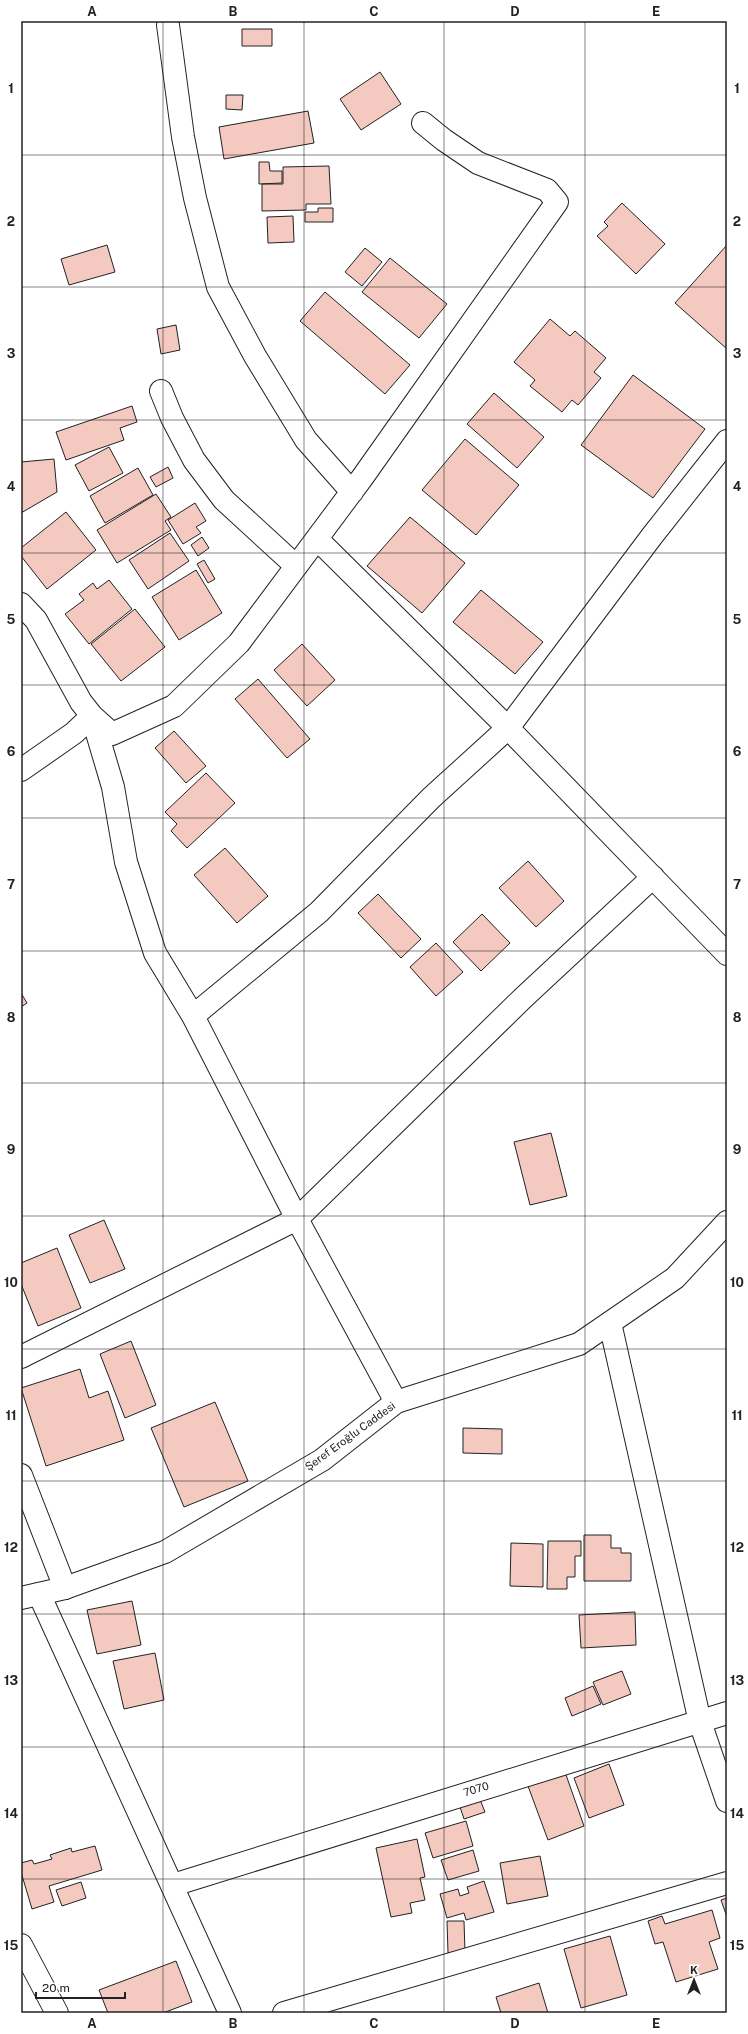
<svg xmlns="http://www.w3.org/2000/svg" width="748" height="2034" font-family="'Public Sans',sans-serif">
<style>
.building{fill:#f3c9c0;stroke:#222}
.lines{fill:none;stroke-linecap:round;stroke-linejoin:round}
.minor-casing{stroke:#222;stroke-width:24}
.tertiary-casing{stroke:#222;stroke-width:24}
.minor{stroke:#fff;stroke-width:22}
.tertiary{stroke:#fff;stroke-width:22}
.grid{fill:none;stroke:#222;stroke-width:1;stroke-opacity:0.55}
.labels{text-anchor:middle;stroke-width:3;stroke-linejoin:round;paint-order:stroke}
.street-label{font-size:11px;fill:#222;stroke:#fff}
.neatline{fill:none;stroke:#222;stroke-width:1.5}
.grid-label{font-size:13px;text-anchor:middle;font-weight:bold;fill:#222}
</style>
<rect width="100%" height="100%" fill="#fff"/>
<path class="building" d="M242,29H272V46H242Z
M380,72L401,104L361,130L340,99Z
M226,95H243L242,110L226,109Z
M308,111L314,143L224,159L219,127Z
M259,162H269L270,171H282V183L259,184Z
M329,166L331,204H306V210L262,211V184H283V167Z
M622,203L665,244L636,274L597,236L608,226L604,222Z
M318,208H333V222H305V212H318Z
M293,216L294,242L268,243L267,217Z
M107,245L115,272L69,285L61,259Z
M727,245V349L675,303Z
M365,248L382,262L362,286L345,272Z
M390,258L447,304L419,338L362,292Z
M325,292L410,365L385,394L300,321Z
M550,319L570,336L575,331L606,358L594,372L601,378L578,405L572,400L562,412L530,386L535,380L514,362Z
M176,325L180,350L161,354L157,329Z
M633,375L705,429L653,498L581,445Z
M494,393L544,437L517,468L467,424Z
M132,406L137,422L120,428L124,440L66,460L56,432Z
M465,439L519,485L476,535L422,490Z
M109,447L123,473L89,491L75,465Z
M54,459L57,492L21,513V462Z
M168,467L173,478L156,487L150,477Z
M138,468L153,495L105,523L90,496Z
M156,494L171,517L165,521L171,530L117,563L97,530Z
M195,503L206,521L196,527L201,533L183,544L168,520Z
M66,512L96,550L47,589L21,556V548Z
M410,517L465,563L422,613L367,566Z
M170,533L189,561L148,589L129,560Z
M202,537L209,548L198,556L191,545Z
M204,560L215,579L208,583L197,564Z
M196,570L222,613L179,640L152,597Z
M109,580L132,609L89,644L65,614L84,600L79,594L93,583L97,589Z
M481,590L543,642L515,674L453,622Z
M135,609L165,647L121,681L91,644Z
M302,644L335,680L307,706L274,670Z
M258,679L310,739L287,758L235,699Z
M174,731L206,766L186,783L155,748Z
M206,773L235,803L187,848L171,831L177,824L165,812Z
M225,848L268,896L237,923L194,875Z
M528,861L564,901L536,927L499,888Z
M378,894L421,939L401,958L358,913Z
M482,914L510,943L481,971L453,942Z
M436,943L463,972L436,996L410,967Z
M21,993L27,1003L21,1007Z
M551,1133L567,1196L530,1205L514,1142Z
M104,1220L125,1269L90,1283L69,1235Z
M57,1248L81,1308L38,1326L21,1284V1263Z
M131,1341L156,1405L125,1418L100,1354Z
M80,1369L89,1398L108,1391L124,1440L46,1466L21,1388Z
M215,1402L248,1481L184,1507L151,1428Z
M463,1428L502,1429V1454L463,1453Z
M584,1535H611V1548H621V1553H631V1581H584Z
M548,1541H581V1556H575V1577H567V1589H547Z
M511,1543L543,1544V1587L510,1586Z
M132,1601L141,1645L97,1654L87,1610Z
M635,1612L636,1645L581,1648L579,1615Z
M155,1653L164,1700L124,1709L113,1661Z
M622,1671L631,1694L603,1705L593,1682Z
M593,1686L601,1704L572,1716L565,1698Z
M609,1764L624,1805L589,1818L574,1778Z
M565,1772L584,1826L548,1840L528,1786Z
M479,1797L485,1812L464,1819L459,1804Z
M466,1821L473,1846L433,1858L425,1833Z
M417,1839L425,1877L420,1878L425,1900L410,1903L412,1913L391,1917L376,1848Z
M95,1846L102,1870L49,1886L54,1902L32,1909L21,1872V1863L32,1860L34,1864L52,1859L50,1855L71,1848L72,1852Z
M473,1850L479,1871L448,1880L441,1860Z
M540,1856L548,1896L507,1904L500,1863Z
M484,1881L494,1912L466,1920L464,1913L447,1918L440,1894L458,1889L460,1896L469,1893L467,1887Z
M81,1882L86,1898L62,1906L56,1890Z
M727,1898V1917L721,1900Z
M712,1910L720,1938L709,1942L718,1969L676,1982L663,1942L655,1944L648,1921L662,1916L665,1924Z
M447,1921H464L465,1952L448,1953Z
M610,1936L627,1995L581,2008L564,1949Z
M176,1961L192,2002L163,2013H108L99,1990Z
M539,1983L548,2013H501L496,1997Z"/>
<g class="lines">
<g class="minor-casing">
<path id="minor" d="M168,25L183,137L195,198L218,287L255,356L306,440L352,492
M161,391L172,418L194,460L224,500L296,566
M317,539L508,728L727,954
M21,604L36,620L81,702L92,716L113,787L126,862L155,953L193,1016
M21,770L74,733L92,716L112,734L174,706L239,643L362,478L557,202L547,190L478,163L444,140L423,123
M610,1323L700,1722L727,1801
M21,1357L297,1219L523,998L653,877
M396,1402L297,1219L193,1016L319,912L431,798L508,728L652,536L727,441
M21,1475L65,1588
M39,1594L230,2013
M173,1885L727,1713
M21,1945L57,2013
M284,2013L727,1883"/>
</g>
<g class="tertiary-casing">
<path id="tertiary" d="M21,1598L65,1588L165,1552L322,1460L396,1402L579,1344L675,1278L727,1222"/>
</g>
<use href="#minor" class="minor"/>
<use href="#tertiary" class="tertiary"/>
</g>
<path class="grid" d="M163,21V2013M304,21V2013M444,21V2013M585,21V2013M21,155H727M21,287H727M21,420H727M21,553H727M21,685H727M21,818H727M21,951H727M21,1083H727M21,1216H727M21,1349H727M21,1481H727M21,1614H727M21,1747H727M21,1879H727"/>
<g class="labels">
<g class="street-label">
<text transform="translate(350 1436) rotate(-36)" y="4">Şeref Eroğlu Caddesi</text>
<text transform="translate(476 1789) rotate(-17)" y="4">7070</text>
</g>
</g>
<rect width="748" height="2034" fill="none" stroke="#ffffff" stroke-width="44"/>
<g transform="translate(694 1980)" stroke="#ffffff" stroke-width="3" paint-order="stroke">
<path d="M0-3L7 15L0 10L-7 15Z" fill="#222222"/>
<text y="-6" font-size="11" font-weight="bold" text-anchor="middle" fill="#222222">K</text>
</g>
<path d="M36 1992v6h89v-6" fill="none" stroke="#222222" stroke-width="2"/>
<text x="42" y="1992" font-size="12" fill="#222222" stroke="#ffffff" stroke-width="3" paint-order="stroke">20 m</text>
<rect x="22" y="22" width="704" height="1990" class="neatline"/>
<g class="grid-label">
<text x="92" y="16">A</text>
<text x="233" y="16">B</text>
<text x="374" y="16">C</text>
<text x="515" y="16">D</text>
<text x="656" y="16">E</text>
<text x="11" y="93">1</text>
<text x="737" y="93">1</text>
<text x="11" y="226">2</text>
<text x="737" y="226">2</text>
<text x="11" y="358">3</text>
<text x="737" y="358">3</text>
<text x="11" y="491">4</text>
<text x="737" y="491">4</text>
<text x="11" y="624">5</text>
<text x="737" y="624">5</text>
<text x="11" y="756">6</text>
<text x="737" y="756">6</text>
<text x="11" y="889">7</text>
<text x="737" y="889">7</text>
<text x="11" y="1022">8</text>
<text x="737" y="1022">8</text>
<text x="11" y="1154">9</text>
<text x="737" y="1154">9</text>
<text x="11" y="1287">10</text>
<text x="737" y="1287">10</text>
<text x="11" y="1420">11</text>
<text x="737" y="1420">11</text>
<text x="11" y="1552">12</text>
<text x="737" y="1552">12</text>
<text x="11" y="1685">13</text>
<text x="737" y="1685">13</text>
<text x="11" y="1818">14</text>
<text x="737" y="1818">14</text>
<text x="11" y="1950">15</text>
<text x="737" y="1950">15</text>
<text x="92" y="2028">A</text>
<text x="233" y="2028">B</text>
<text x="374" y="2028">C</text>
<text x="515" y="2028">D</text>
<text x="656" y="2028">E</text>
</g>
</svg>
